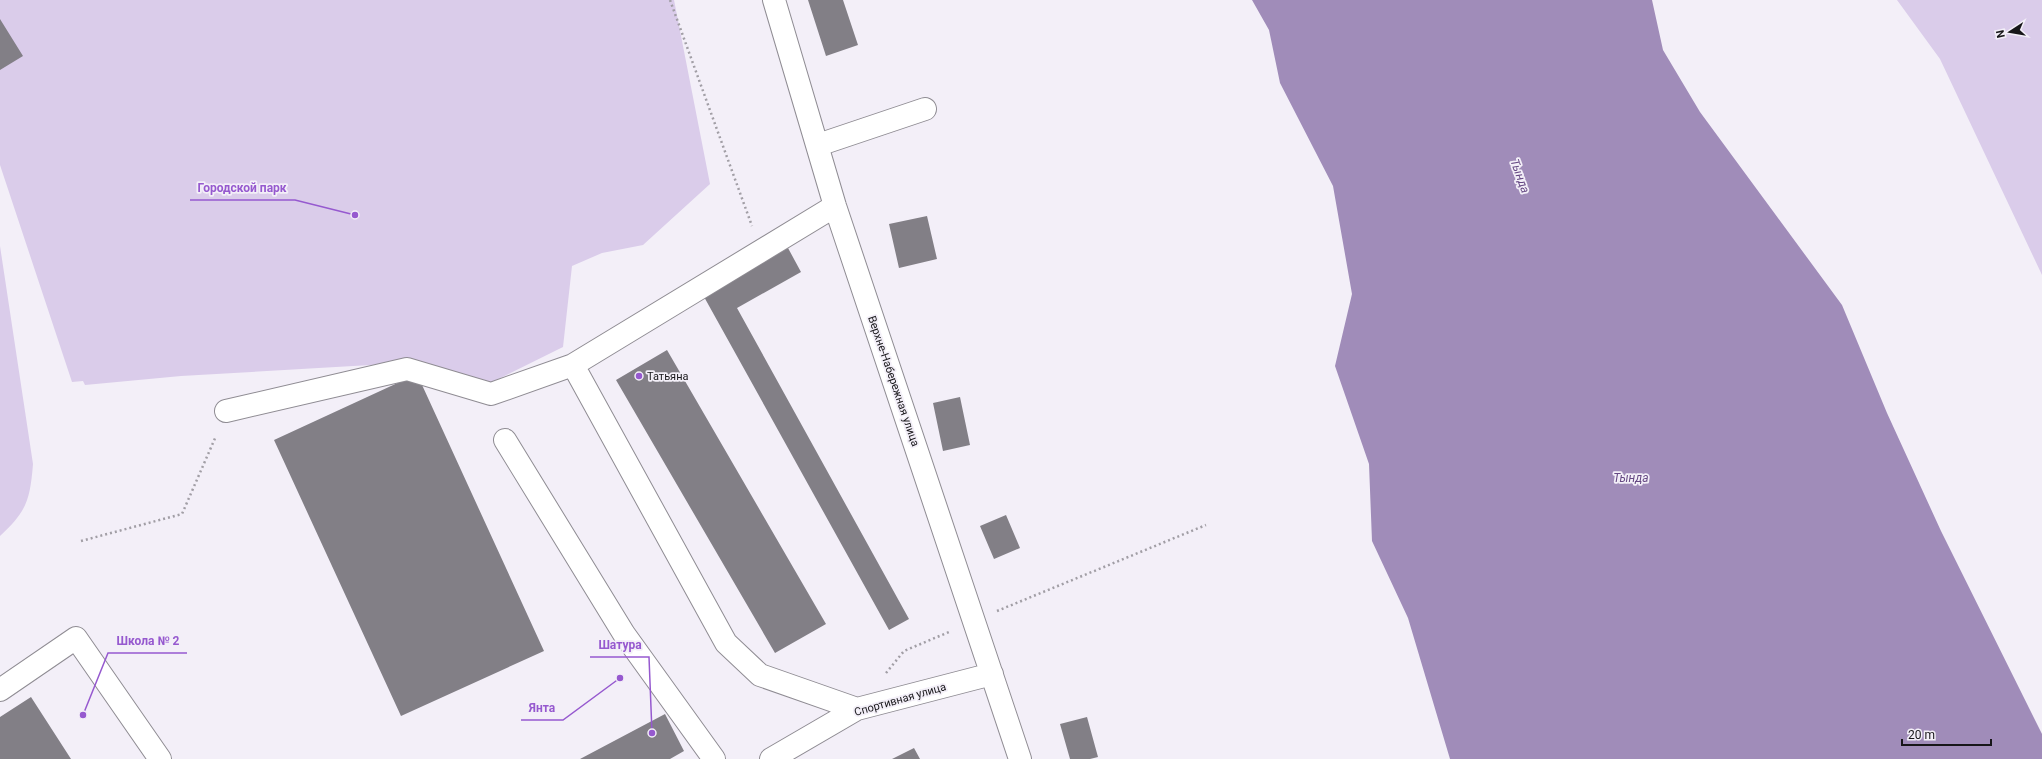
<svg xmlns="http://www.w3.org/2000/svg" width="2042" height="759" font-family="Roboto,sans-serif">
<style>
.green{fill:#daccea}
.water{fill:#a08cb9}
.building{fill:#827f86}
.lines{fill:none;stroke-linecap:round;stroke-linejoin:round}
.minor-casing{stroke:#8f8c93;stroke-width:24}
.path{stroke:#a19ea5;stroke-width:2.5;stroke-dasharray:2 3;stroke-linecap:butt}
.minor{stroke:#fff;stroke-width:22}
.poi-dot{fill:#9659cf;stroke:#f3eff8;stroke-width:1.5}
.labels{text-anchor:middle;stroke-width:3.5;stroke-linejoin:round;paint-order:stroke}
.poi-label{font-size:11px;fill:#171619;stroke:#f3eff8;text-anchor:start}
.street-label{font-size:11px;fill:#171619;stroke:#f3eff8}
.water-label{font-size:12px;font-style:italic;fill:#654883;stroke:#f3eff8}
.leader{fill:none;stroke:#9659cf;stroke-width:1.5}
.callout-dot{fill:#9659cf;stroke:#f3eff8;stroke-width:1.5}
.callout-label{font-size:12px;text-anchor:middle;font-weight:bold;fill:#9659cf;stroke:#f3eff8;stroke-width:3.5;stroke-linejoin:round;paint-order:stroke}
</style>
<rect width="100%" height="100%" fill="#f3eff8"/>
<path class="green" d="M0,0H674L710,184L643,245L602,253L572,266L563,347L480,388L405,363L181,376L85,385L83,381L72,382L0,165Z
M1897,0H2042V275L1940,59Z
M0,246L33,464C30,500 27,511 0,536Z"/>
<path class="water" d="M1252,0H1652L1663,50L1700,112L1842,305L1887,413L1941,531L2042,734V759H1450L1408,618L1372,541L1369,464L1335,366L1352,294L1333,186L1280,83L1269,30Z"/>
<path class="building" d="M808,0H843L858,45L826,56Z
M0,19L23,56L0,70Z
M927,216L937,259L899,268L889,224Z
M788,248L801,272L737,308L909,619L889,630L703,295Z
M667,350L826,624L775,653L616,380Z
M417,374L544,651L401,716L274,440Z
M960,397L970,445L943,451L933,403Z
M1006,515L1020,548L994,559L980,526Z
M31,697L71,759H0V717Z
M665,714L684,751L670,759H580Z
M1087,717L1098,757L1090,759H1070L1060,724Z
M914,748L920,759H892Z"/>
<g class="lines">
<g class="minor-casing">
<path id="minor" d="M774,0L835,206L1020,759
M818,145L925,109
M835,206L573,365L726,643L760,675L857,709
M226,411L407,369L491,394L573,365
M505,440L624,634L714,759
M0,690L76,638L160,759
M771,759L857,709L992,674"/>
</g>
<path class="path" d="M670,0L752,226
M81,541L182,514L216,436
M997,611L1206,525
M886,673L904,651L949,632"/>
<use href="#minor" class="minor"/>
</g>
<circle class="poi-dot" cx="639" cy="376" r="4"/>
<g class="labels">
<g class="poi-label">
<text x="647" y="380">Татьяна</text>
</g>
<g class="street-label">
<text transform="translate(894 381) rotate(71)" y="4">Верхне-Набережная улица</text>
<text transform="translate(900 699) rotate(-16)" y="4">Спортивная улица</text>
</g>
<g class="water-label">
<text transform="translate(1520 176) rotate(70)" y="4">Тында</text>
<text x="1631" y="482">Тында</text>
</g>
</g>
<path class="leader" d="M355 215L295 200H190M83 715L108 653H187M652 733L649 657H590M620 678L563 720H521"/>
<g class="callout-dot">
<circle cx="355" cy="215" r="4"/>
<circle cx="83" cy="715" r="4"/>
<circle cx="652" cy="733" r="4"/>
<circle cx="620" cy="678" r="4"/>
</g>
<g class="callout-label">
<text x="242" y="192">Городской парк</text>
<text x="148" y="645">Школа № 2</text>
<text x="620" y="649">Шатура</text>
<text x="542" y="712">Янта</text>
</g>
<g transform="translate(2010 32) rotate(258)" stroke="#f3eff8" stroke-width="3" paint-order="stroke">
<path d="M0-3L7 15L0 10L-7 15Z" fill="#171619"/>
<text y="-6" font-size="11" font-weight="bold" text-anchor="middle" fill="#171619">N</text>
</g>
<path d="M1902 739v6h89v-6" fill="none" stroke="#171619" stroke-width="2"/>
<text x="1908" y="739" font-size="12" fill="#171619" stroke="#f3eff8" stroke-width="3" paint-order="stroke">20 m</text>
</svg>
